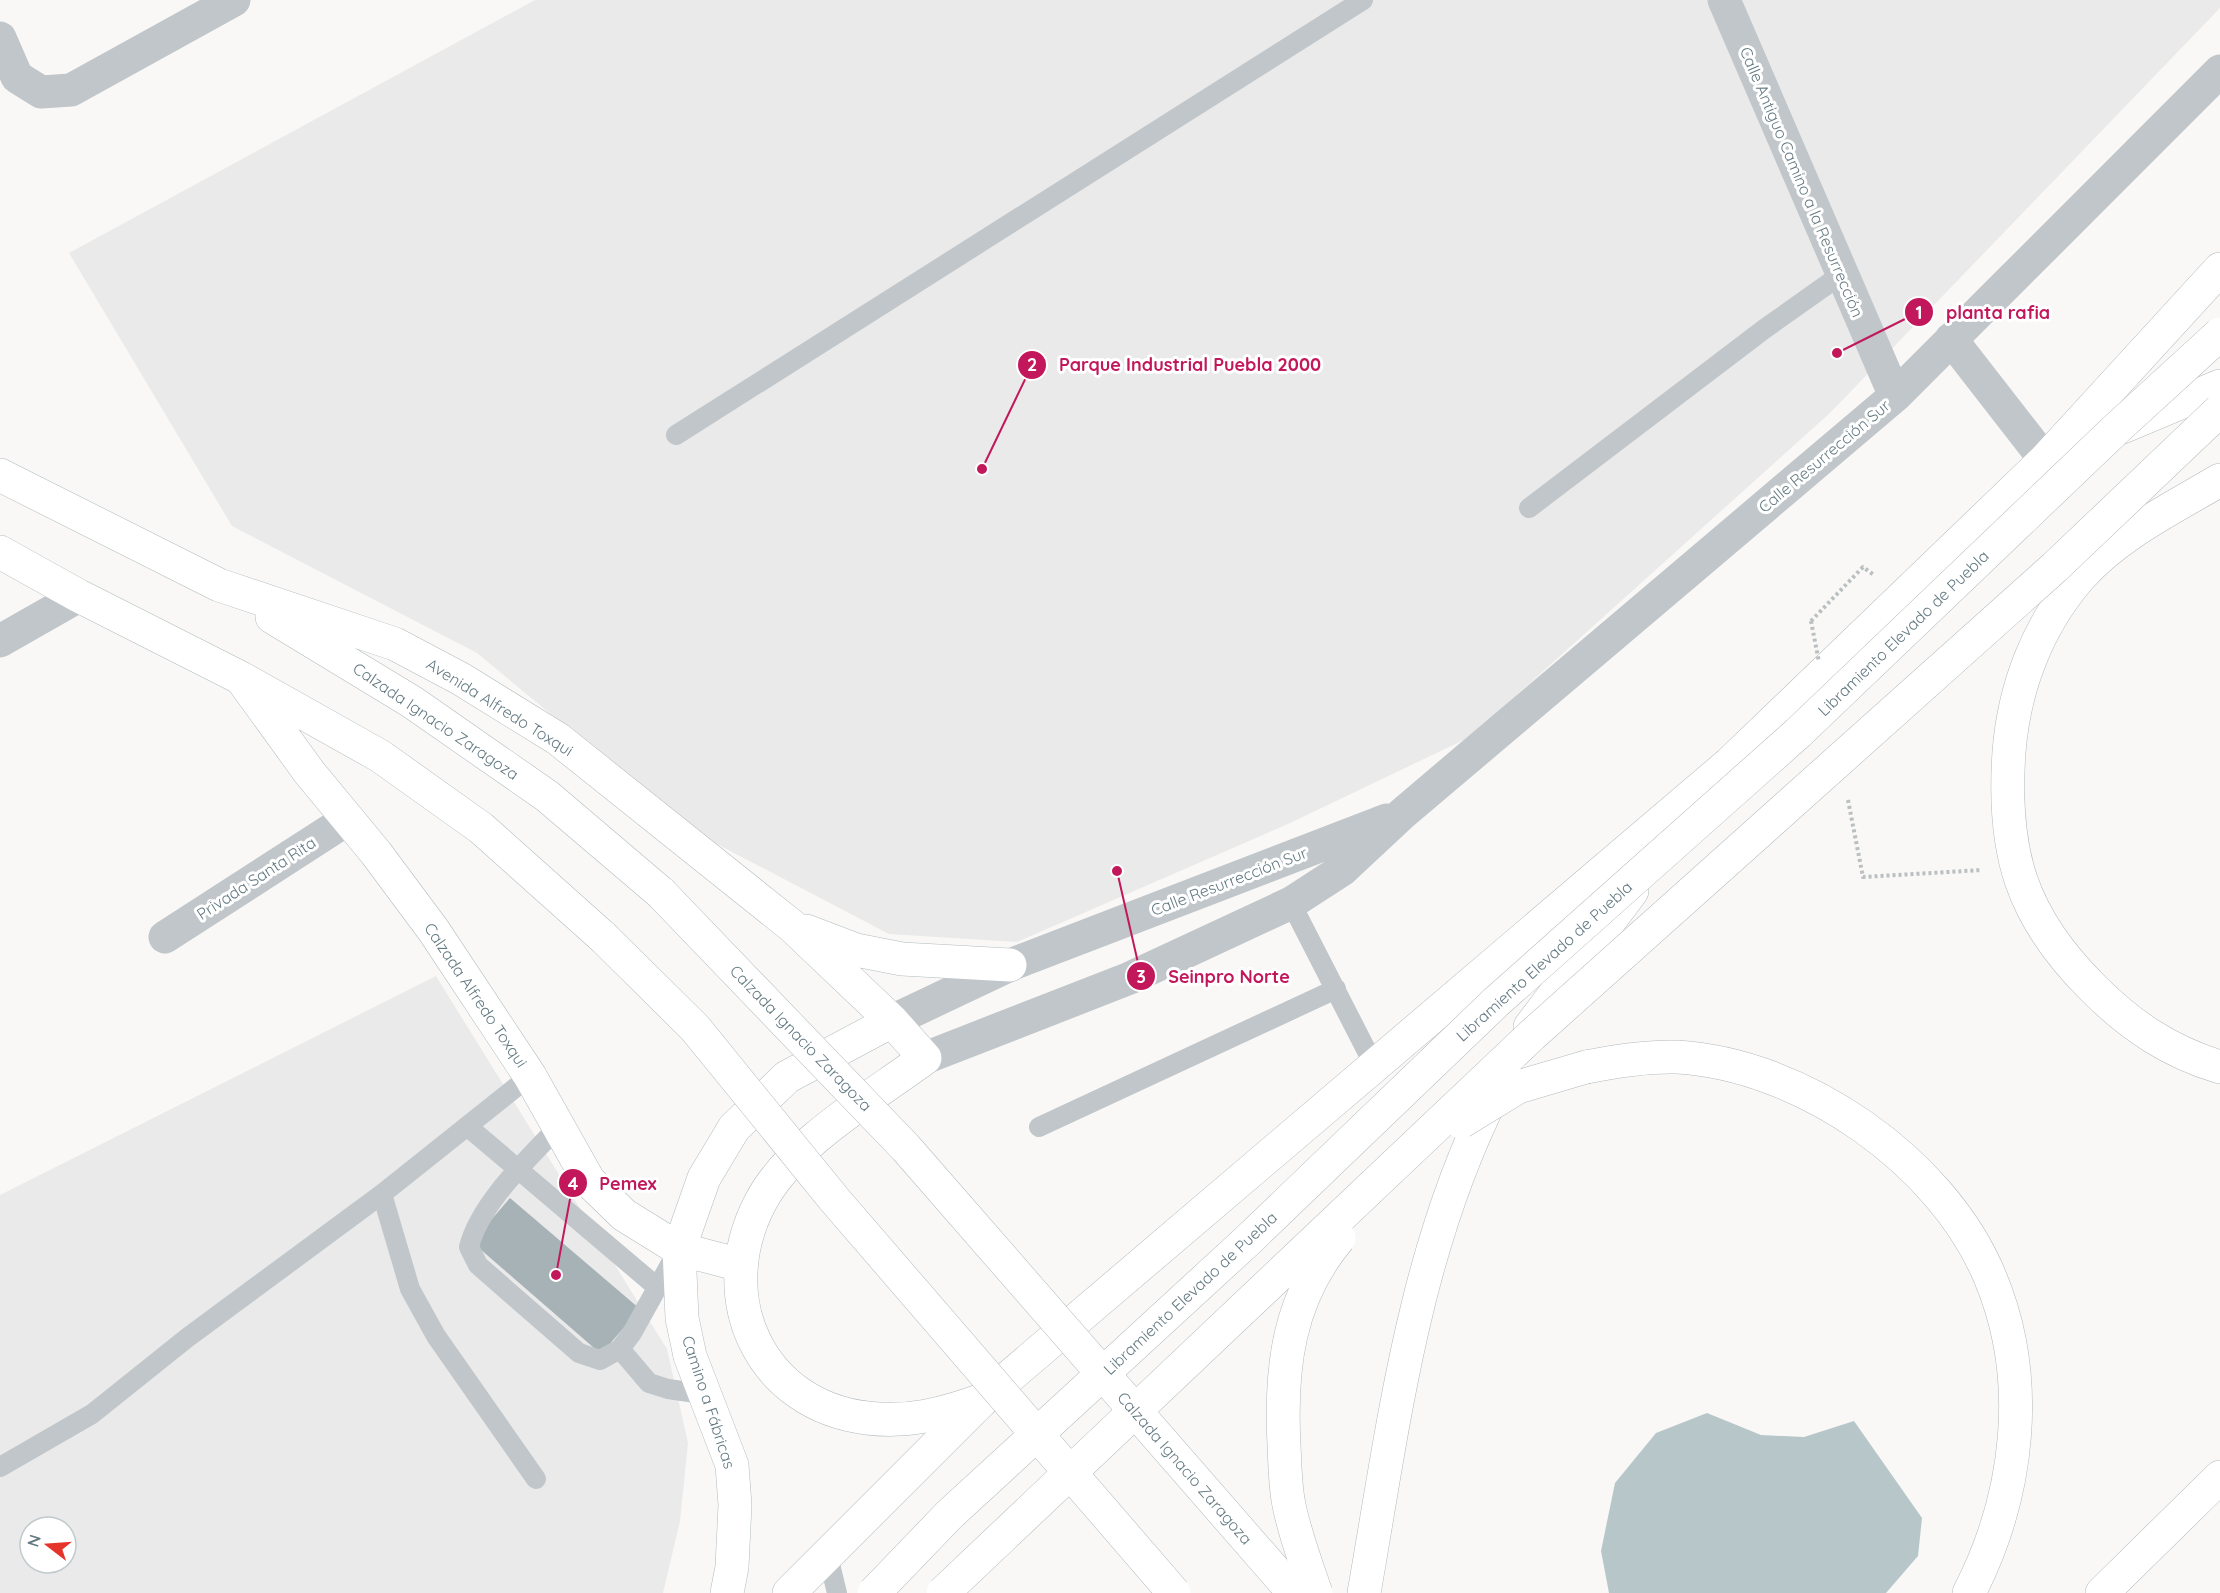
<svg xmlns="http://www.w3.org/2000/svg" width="2220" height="1593" font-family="Quicksand,sans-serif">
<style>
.built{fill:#eaeaea;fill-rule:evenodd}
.water{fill:#b7c7c9}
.building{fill:#a7b2b6}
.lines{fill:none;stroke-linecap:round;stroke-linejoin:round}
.secondary-casing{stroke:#b2bbbe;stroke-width:34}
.primary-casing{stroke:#b4babd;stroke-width:34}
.highway-casing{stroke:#b3b9bc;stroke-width:34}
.path{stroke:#babfc1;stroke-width:4;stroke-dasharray:3 3;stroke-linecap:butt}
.lane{stroke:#c0c6c9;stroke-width:20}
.street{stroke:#c0c6c9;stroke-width:33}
.secondary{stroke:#fff;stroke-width:33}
.primary{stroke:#fff;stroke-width:33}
.highway{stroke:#fff;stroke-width:33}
.secondary-bridge-casing{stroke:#b2bbbe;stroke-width:34;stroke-linecap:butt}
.highway-bridge-casing{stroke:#b3b9bc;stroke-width:34;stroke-linecap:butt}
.path-bridge{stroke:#babfc1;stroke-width:4;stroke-dasharray:3 3;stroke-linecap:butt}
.secondary-bridge{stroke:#fff;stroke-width:33}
.highway-bridge{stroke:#fff;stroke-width:33}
.labels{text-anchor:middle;stroke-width:6;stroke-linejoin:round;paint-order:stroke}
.street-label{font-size:16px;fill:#647a82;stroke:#fff}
.leader{fill:none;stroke:#c2185b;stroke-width:2}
.callout-dot{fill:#c2185b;stroke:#fff;stroke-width:2}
.mark-label{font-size:18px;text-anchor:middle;font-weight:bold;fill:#fff}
.callout-label{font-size:18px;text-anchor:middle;font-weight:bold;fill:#c2185b;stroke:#fff;stroke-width:6;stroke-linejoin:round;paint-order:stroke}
</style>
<rect width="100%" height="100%" fill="#f9f8f6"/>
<path class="built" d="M535,0H2220V8L1831,412L1470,737L1288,824L1017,942L889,934L692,831L477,653L232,526L69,253Z
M436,976L667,1349L688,1443L680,1521L663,1593H0V1195ZM30,1527H66V1563H30Z"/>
<path class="water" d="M1707,1413L1761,1435L1804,1437L1854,1421L1922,1518L1918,1556L1886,1593H1609L1601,1551L1615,1483L1656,1433Z"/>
<path class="building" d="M510,1198L640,1309L601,1354L472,1242Z"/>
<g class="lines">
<g class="secondary-casing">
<path id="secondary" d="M0,475L219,585L395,644L461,679L558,739L792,926L892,1021L925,1058C871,1098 791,1143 760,1203C711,1297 759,1405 867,1418C908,1423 944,1414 982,1400
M0,552L79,596L241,678L380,756L481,828L603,937
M272,617L412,702L547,796L661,893
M241,678L309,772L376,853L434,931L530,1076L589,1181L624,1215L679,1249L741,1265
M806,931L856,950L902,959L1010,965
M727,1593L732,1567L735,1505L732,1465L690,1356L682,1318L679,1249L704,1178L734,1128L787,1077L892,1021"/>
</g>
<g class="primary-casing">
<path id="primary" d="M2120,428L2220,386
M2220,480C2171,509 2117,535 2079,578C2037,627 2014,688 2009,752C2002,853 2021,917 2094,989C2131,1026 2170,1052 2220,1067
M1530,1027L1632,891
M789,1593L982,1400L1730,763L2045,460L2220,269
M1364,1593C1394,1422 1414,1251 1494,1093"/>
</g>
<g class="highway-casing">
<path id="highway" d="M1586,1067C1616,1061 1646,1056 1677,1057C1802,1064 1942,1161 1990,1277C2033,1379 2019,1496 1969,1593
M2102,1593L2220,1477"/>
</g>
<path class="path" d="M1811,621L1863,567L1874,575
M1848,800L1863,877L1982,870"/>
<path class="lane" d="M676,435L1363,0
M1529,508L1763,330L1842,274
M1291,903L1375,1067
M530,1076L382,1194L410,1289L436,1336L536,1479
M467,1126L657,1287
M559,1126C528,1159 480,1203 469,1247L478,1265L579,1353L600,1360L620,1349L632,1333L676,1254
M1039,1127L1336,989
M620,1349L649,1383L668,1389L703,1394
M0,1467L92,1414L187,1338L382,1194
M828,1556L837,1593"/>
<path class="street" d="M1724,0L1895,396
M0,38L17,77L41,92L71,90L234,0
M1951,339L2045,460
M0,641L79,596
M165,937L348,819
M892,1021L1010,965L1387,820
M925,1058L1130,978L1291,903L1342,870L1402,814L1895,396L2220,71"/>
<use href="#secondary" class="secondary"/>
<use href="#primary" class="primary"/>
<use href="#highway" class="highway"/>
<g class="secondary-bridge-casing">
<path id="secondary-bridge" d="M661,893L906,1148L1294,1593
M603,937L695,1028L834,1199L1174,1593"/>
</g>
<g class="highway-bridge-casing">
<path id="highway-bridge" d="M1461,1122L1518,1087L1586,1067
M874,1593L949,1515L1246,1242L1496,1002L1798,733L2115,430L2220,334
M943,1593L1532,1035L2055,567L2220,410
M1316,1593C1306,1564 1295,1535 1289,1505C1285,1486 1285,1465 1284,1445C1280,1368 1288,1299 1339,1238"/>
</g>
<path class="path-bridge" d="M1811,621L1819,662"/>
<use href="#secondary-bridge" class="secondary-bridge"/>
<use href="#highway-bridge" class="highway-bridge"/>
</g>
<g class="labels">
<g class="street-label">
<text transform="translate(1802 182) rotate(67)" y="6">Calle Antiguo Camino a la Resurrección</text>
<text transform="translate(1824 456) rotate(-40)" y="6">Calle Resurrección Sur</text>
<text transform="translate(1903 633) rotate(-44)" y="6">Libramiento Elevado de Puebla</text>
<text transform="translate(500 707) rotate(32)" y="6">Avenida Alfredo Toxqui</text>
<text transform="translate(436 721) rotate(34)" y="6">Calzada Ignacio Zaragoza</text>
<text transform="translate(256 878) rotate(-33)" y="6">Privada Santa Rita</text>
<text transform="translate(1229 881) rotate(-21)" y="6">Calle Resurrección Sur</text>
<text transform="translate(1544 961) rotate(-42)" y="6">Libramiento Elevado de Puebla</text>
<text transform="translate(476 995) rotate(56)" y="6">Calzada Alfredo Toxqui</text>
<text transform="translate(801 1038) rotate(46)" y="6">Calzada Ignacio Zaragoza</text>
<text transform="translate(1190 1293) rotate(-43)" y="6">Libramiento Elevado de Puebla</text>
<text transform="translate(709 1402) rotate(72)" y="6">Camino a Fábricas</text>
<text transform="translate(1185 1468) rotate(49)" y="6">Calzada Ignacio Zaragoza</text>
</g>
</g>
<path class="leader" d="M1837 353L1919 312M982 469L1032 365M1117 871L1141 976M556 1275L573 1183"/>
<g class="callout-dot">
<circle cx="1837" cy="353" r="6"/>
<circle cx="982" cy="469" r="6"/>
<circle cx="1117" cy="871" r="6"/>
<circle cx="556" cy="1275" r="6"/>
<circle cx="1919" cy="312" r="15"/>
<circle cx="1032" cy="365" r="15"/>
<circle cx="1141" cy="976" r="15"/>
<circle cx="573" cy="1183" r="15"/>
</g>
<g class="mark-label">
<text x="1919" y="319">1</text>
<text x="1032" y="371">2</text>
<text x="1141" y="983">3</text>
<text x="573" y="1190">4</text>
</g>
<g class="callout-label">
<text x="1998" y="319">planta rafia</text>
<text x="1190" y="371">Parque Industrial Puebla 2000</text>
<text x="1229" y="983">Seinpro Norte</text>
<text x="628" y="1190">Pemex</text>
</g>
<g transform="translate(48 1545) rotate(287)"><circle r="28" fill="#ffffff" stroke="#c1cacd" stroke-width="1.5"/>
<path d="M0-4.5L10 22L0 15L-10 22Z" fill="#e5352b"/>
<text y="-9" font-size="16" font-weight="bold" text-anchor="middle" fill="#647a82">N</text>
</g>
</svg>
